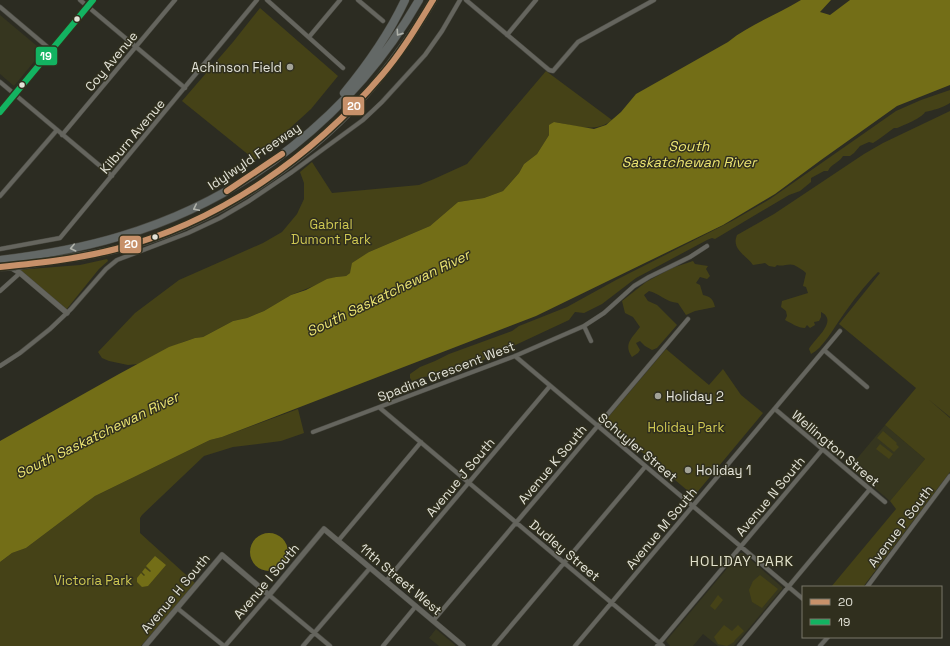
<svg xmlns="http://www.w3.org/2000/svg" width="950" height="646" font-family="'Space Grotesk',sans-serif">
<style>
.built{fill:#36361f}
.green{fill:#454217}
.water{fill:#736e17}
.lines{fill:none;stroke-linecap:round;stroke-linejoin:round}
.minor-casing{stroke:#494941;stroke-width:5}
.tertiary-casing{stroke:#494941;stroke-width:6}
.secondary-casing{stroke:#494941;stroke-width:7}
.motorway-casing{stroke:#494941;stroke-width:9}
.minor{stroke:#65655e;stroke-width:4}
.tertiary{stroke:#65655e;stroke-width:5}
.secondary{stroke:#65655e;stroke-width:6}
.motorway{stroke:#636866;stroke-width:8}
.motorway-bridge-casing{stroke:#494941;stroke-width:9;stroke-linecap:butt}
.motorway-bridge{stroke:#636866;stroke-width:8}
.bus-1-casing{stroke:#302f1e;stroke-width:9}
.bus-2-casing{stroke:#302f1e;stroke-width:9}
.bus-1{stroke:#c7916a;stroke-width:6}
.bus-2{stroke:#13b361;stroke-width:6}
.oneway{stroke:#b0b2aa}
.bus-dot{fill:#e3e3d8;stroke:#302f1e;stroke-width:1.5}
.poi-dot{fill:#a3a398;stroke:#302f1e;stroke-width:1.5}
.labels{text-anchor:middle;stroke-width:3;stroke-linejoin:round;paint-order:stroke}
.street-label{font-size:13px;fill:#e3e3d8;stroke:#302f1e}
.poi-label{font-size:13px;fill:#e3e3d8;stroke:#302f1e;text-anchor:start}
.park-label{font-size:13px;fill:#cfc852;stroke:#302f1e}
.water-label{font-size:14px;font-style:italic;fill:#eee773;stroke:#302f1e}
.neighbourhood-label{font-size:14px;letter-spacing:1px;fill:#e3e3cd;stroke:#302f1e}
.line-badge{stroke:#302f1e;stroke-width:1.5}
.badge-label{font-size:11px;text-anchor:middle;font-weight:bold;fill:#fff}
</style>
<rect width="100%" height="100%" fill="#2c2c22"/>
<path class="built" d="M0,15L43,51L14,86L0,74Z
M885,425L925,459L890,501L850,467Z
M740,553H743L782,587V589L734,646H718L703,634L693,646H670L666,641Z
M436,629L455,645V646H439L429,638Z"/>
<path class="green" d="M260,8L338,76L311,109L255,160L182,101L233,42Z
M546,71L612,120C595,134 574,125 554,122L549,135L537,154L524,164L519,173L503,191L484,198L458,202L430,226L369,252L350,273L346,276L336,277L291,295L264,311L247,318L233,321L203,337L195,338L183,342L138,364L128,365L109,361L102,358L98,352L135,313L179,280L263,243L282,232L297,214L304,199V183L300,172L312,162L332,193L419,185L434,179L467,164Z
M950,90V103C942,108 934,110 925,112C922,118 904,125 897,128H894C887,133 881,138 873,143L869,142L860,146L854,153L850,156H843C840,162 831,164 828,171H824L811,178V182L800,191L789,195L715,239L712,238L707,240L636,278L602,304L584,313L575,312L569,320L479,362L443,375L423,377L412,381L410,378V374L420,367L435,361L449,354L512,331L519,326L567,307L616,280L732,221L770,199L896,111L921,100Z
M950,111V417L928,399L950,418V472L863,587H831L896,509L890,501L925,459L885,425L916,388L839,324L880,273L878,272C865,285 852,302 841,318C833,329 823,348 811,354L809,349C814,339 839,321 821,312V317L819,321L814,322L815,325L810,328L807,325L805,328C798,328 791,323 785,320L787,316L786,311L781,307L782,301L808,293L806,287L803,286L806,273C803,270 798,267 794,265C788,263 783,267 777,265L775,267L769,266L765,263L753,265C746,255 731,249 737,235L774,214L864,154L883,143Z
M107,259L108,261L99,269L66,310L17,270L80,265Z
M693,261L695,264L708,266L706,269L710,276L707,279L700,277L696,283L700,285L703,295C711,297 713,299 715,307L695,311L686,315L678,303C666,302 660,294 649,291L644,295L648,301L657,305L677,325L657,348L652,350L645,346L640,341L636,343L640,350L638,353L632,357C623,344 632,338 640,327L633,317L625,313L622,301L646,282L672,268Z
M666,349L709,385L723,369L741,395L763,413L694,496L605,421Z
M298,409L304,433L281,441L233,447L204,456L142,515L140,518V533L195,583L141,646H0V562L12,553L26,548L95,496L210,440L222,437Z
M883,431L897,443L896,444L899,447L894,452L877,438Z
M880,444L893,454L889,459L876,449Z
M760,575L778,589L762,608L752,602L749,590L753,581Z
M718,595L723,600L715,610L710,606Z
M724,625L732,631L738,625L744,631L735,640L734,642L727,646L718,644L714,637Z"/>
<path class="water" d="M801,0H831L820,12L830,15L850,0H950V85L897,106L821,160L775,194L723,225L536,316L222,437L210,440L95,496L26,548L12,553L0,562V441L119,374L169,347L195,338L203,337L233,321L247,318L264,311L291,295L306,290L327,279L336,277L346,276L350,273L352,263L369,252L430,226L458,202L484,198L503,191L519,173L524,164L537,154L549,135V125L554,122L594,129L606,125L621,112L636,94L728,42C750,24 777,15 801,0Z
M250 552a19 19 0 1 1 38 0a19 19 0 1 1-38 0Z
M155,556L166,565L148,586L142,587L137,582V578L141,573L144,576L145,575L142,572L145,568L150,572L151,571L146,566Z"/>
<g class="lines">
<g class="minor-casing">
<path id="minor" d="M80,0L185,88
M267,0L343,68
M358,0L383,21
M466,0L549,70L553,71L578,42L654,0
M0,7L51,50
M507,35L536,0
M309,37L340,0
M0,82L112,176
M62,135L175,0
M0,196L57,130
M0,249L60,238L257,0
M0,291L20,273
M584,326L591,341
M824,350L867,387
M515,356L803,599
M0,366L20,353L50,329L71,309L106,269L117,260L188,233L220,218L249,201L292,172L363,120L382,102L425,55L442,31L460,0
M380,408L663,646
M775,409L885,502
M313,432L515,356L584,326L604,313L634,286L649,277L690,257L707,246
M338,541L421,442
M386,581L550,386
M867,587L950,476
M177,608L224,646
M433,621L688,319
M225,646L269,595L330,646
M303,646L370,568
M383,646L416,606
M494,646L645,467
M575,646L840,331
M657,646L822,450
M739,646L870,489
M820,646L828,637"/>
</g>
<g class="tertiary-casing">
<path id="tertiary" d="M10,267L20,273L67,313
M145,646L222,555L269,595L324,529L463,646"/>
</g>
<g class="secondary-casing">
<path id="secondary" d="M0,112L93,0"/>
</g>
<g class="motorway-casing">
<path id="motorway" d="M344,93C368,64 389,34 405,0
M0,260C41,255 82,248 121,236C246,199 354,113 419,0
M16,266C55,260 94,256 132,245C222,219 317,154 376,82C397,57 416,29 433,0"/>
</g>
<use href="#minor" class="minor"/>
<use href="#tertiary" class="tertiary"/>
<use href="#secondary" class="secondary"/>
<use href="#motorway" class="motorway"/>
<g class="motorway-bridge-casing">
<path id="motorway-bridge" d="M0,267L16,266"/>
</g>
<use href="#motorway-bridge" class="motorway-bridge"/>
<g class="bus-1-casing">
<path id="bus-1" d="M227,191L282,154
M0,267C39,263 78,259 116,249C220,222 313,156 382,75C402,52 417,26 433,0"/>
</g>
<g class="bus-2-casing">
<path id="bus-2" d="M0,112L93,0"/>
</g>
<use href="#bus-1" class="bus-1"/>
<use href="#bus-2" class="bus-2"/>
</g>
<defs><path id="oneway-chevron" d="M-2-3.5L2.5 0L-2 3.5" fill="none" stroke-width="1.6" stroke-linecap="round" stroke-linejoin="round"/></defs>
<g class="oneway">
<use href="#oneway-chevron" transform="translate(399 33) rotate(125)"/>
<use href="#oneway-chevron" transform="translate(196 208) rotate(154)"/>
<use href="#oneway-chevron" transform="translate(73 248) rotate(167)"/>
</g>
<g class="bus-dot">
<circle cx="77" cy="19" r="3.5"/>
<circle cx="22" cy="85" r="3.5"/>
<circle cx="155" cy="237" r="3.5"/>
</g>
<g class="poi-dot">
<circle cx="290" cy="67" r="4"/>
<circle cx="658" cy="396" r="4"/>
<circle cx="688" cy="470" r="4"/>
</g>
<g class="labels">
<g class="street-label">
<text transform="translate(111 61) rotate(-50)" y="5">Coy Avenue</text>
<text transform="translate(132 136) rotate(-50)" y="5">Kilburn Avenue</text>
<text transform="translate(254 156) rotate(-34)" y="5">Idylwyld Freeway</text>
<text transform="translate(446 371) rotate(-21)" y="5">Spadina Crescent West</text>
<text transform="translate(638 447) rotate(40)" y="5">Schuyler Street</text>
<text transform="translate(836 448) rotate(40)" y="5">Wellington Street</text>
<text transform="translate(552 464) rotate(-50)" y="5">Avenue K South</text>
<text transform="translate(460 477) rotate(-50)" y="5">Avenue J South</text>
<text transform="translate(770 496) rotate(-50)" y="5">Avenue N South</text>
<text transform="translate(900 526) rotate(-53)" y="5">Avenue P South</text>
<text transform="translate(661 528) rotate(-50)" y="5">Avenue M South</text>
<text transform="translate(565 550) rotate(40)" y="5">Dudley Street</text>
<text transform="translate(401 579) rotate(40)" y="5">11th Street West</text>
<text transform="translate(266 581) rotate(-50)" y="5">Avenue I South</text>
<text transform="translate(175 593) rotate(-50)" y="5">Avenue H South</text>
</g>
<g class="poi-label">
<text x="282" y="72" text-anchor="end">Achinson Field</text>
<text x="666" y="401">Holiday 2</text>
<text x="696" y="475">Holiday 1</text>
</g>
<g class="park-label">
<text x="331" y="229">Gabrial<tspan x="331" dy="15">Dumont Park</tspan></text>
<text x="686" y="432">Holiday Park</text>
<text x="93" y="585">Victoria Park</text>
</g>
<g class="water-label">
<text x="689" y="151">South<tspan x="689" dy="16">Saskatchewan River</tspan></text>
<text transform="translate(388 293) rotate(-26)" y="5">South Saskatchewan River</text>
<text transform="translate(97 435) rotate(-26)" y="5">South Saskatchewan River</text>
</g>
<g class="neighbourhood-label">
<text x="742" y="566">HOLIDAY PARK</text>
</g>
</g>
<g class="line-badge">
<rect x="35" y="46" width="23" height="20" rx="4" fill="#13b361"/>
<rect x="342" y="96" width="23" height="20" rx="4" fill="#c7916a"/>
<rect x="119" y="235" width="23" height="19" rx="4" fill="#c7916a"/>
</g>
<g class="badge-label">
<text x="46" y="60">19</text>
<text x="354" y="110">20</text>
<text x="131" y="248">20</text>
</g>
<rect x="802" y="586" width="140" height="52" fill="#302f1e" stroke="#787768"/>
<rect x="810" y="599" width="20" height="6" fill="#c7916a" stroke="#787768"/>
<text x="838" y="606" font-size="12" fill="#e3e3d8">20</text>
<rect x="810" y="619" width="20" height="6" fill="#13b361" stroke="#787768"/>
<text x="838" y="626" font-size="12" fill="#e3e3d8">19</text>
</svg>
